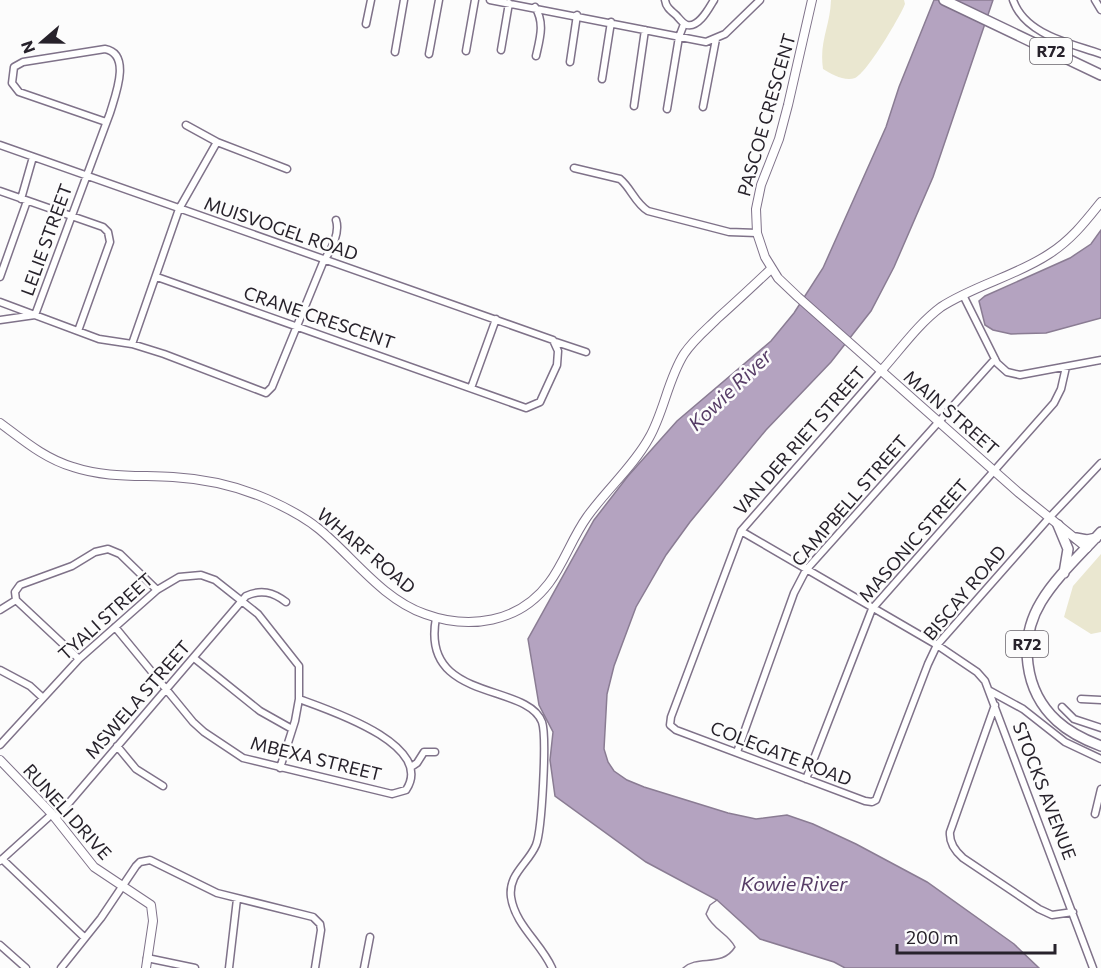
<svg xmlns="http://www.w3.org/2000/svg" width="1101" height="968" font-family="Commissioner,sans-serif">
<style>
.green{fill:#eae7d0}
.water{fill:#b4a3c0;stroke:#8a7c93;stroke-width:1.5}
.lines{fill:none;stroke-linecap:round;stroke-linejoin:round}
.stream{stroke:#8a7c93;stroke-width:1.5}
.minor-casing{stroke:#7f7289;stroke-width:9}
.tertiary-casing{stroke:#7f7289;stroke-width:10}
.primary-casing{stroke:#7f7289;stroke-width:12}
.minor{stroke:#fff;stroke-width:6}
.tertiary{stroke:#fff;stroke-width:8}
.primary{stroke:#fff;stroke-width:9}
.labels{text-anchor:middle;stroke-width:5;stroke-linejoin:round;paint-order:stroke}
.shield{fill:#fcfcfc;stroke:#67636a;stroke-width:1.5}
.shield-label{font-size:16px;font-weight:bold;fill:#27222b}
.street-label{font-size:18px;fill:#27222b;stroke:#fcfcfc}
.water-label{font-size:20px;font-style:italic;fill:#563c66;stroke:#fcfcfc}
</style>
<rect width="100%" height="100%" fill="#fcfcfc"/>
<path class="green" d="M831,0H904L905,4C900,17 867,73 855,78C845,82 831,74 823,69C819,41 830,27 831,0Z
M1101,554V632L1091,634L1064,617L1073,586Z"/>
<path class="water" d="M934,0H993L933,177L894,267L871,311L831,362L766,430L690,522L666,555L636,607L614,666L607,694L604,749L608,762L614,771L627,780L644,787L728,813L756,819L787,815L813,824L856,844L927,882L1014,944L1039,968H845L834,962L760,939L717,900L646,862L555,796L550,760L553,732L539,705L528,639L594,520L628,476L677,421L771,341L794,313L823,268L886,127L899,87Z
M1101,230V318L1046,333L1011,334L993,330L985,325L979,301L985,296L1070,258L1091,244Z"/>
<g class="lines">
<path class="stream" d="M683,968C698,954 722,968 735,947C728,933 713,930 706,914L710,905L717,900"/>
<g class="minor-casing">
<path id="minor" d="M490,0L706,42L725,34L760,0
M665,0C666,7 670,10 676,15C679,18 682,23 687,25C699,28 709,8 714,0
M1013,0C1025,35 1070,43 1101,54
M1095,0L1101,10
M535,7C545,23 540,38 536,56
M366,24L371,0
M501,50L509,3
M466,51L475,0
M395,52L404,0
M429,54L439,0
M570,62L577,15
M602,79L611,22
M634,106L645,30
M703,107L716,39
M667,109L679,37L684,24
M186,125L217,142L287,169
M0,145L553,340L558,351L557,365L540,402L526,408L157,277
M574,168L620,179C631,188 635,203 648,211L729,232L757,233
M0,191L103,227L108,232L110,242L78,331
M21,199L33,157
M0,277L27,201
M963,295L997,363L1007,372L1020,375L1101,360
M0,302L99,339L132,344L164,354L266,393L272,387L324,260C332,250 340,232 336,220
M35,315L110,113C115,96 132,54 105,49L23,62L14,67L12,83L19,92L106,122
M0,320L35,315
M556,342L586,352
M132,344L179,209L217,142
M881,371L741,531L671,717L670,725L676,730L865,801L872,802L876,800L928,664L937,645L1049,518L1101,463
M471,388L496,319
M741,531L937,645L977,672L985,681L1093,968
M16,600L15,592L20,585L72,566L95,552L108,549L120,554L157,590
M16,600L79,659
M0,610L16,600
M436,618C420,703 527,682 542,722C547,737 542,830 536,845C528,864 508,874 511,897C515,925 541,943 552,968
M115,627L193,722L204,732L243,758L392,794L406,790C436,745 329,710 299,699
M194,658L260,711L292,729
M0,670L30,686L43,698
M990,691L1023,709L1065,742L1101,759
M1081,699L1101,700
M995,705L950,832C949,843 955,851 963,858L1039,909L1052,915L1073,912
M1062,707L1074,719L1101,728
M0,745L79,659L157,590L179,577L201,575L215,580L258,614L299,666V699L295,721L280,768
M117,746L136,769L163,786
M737,752L794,593L806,570L995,359
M411,767L417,763L424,752H435
M806,779L872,609L1054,403L1061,389L1066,367
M1095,814L1101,789
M56,818L246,596C261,589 273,592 286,602
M2,859L85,938
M0,861L52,814
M0,945L26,968
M147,958L195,968
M61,968L101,918L136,866L140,862L150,860L217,893L313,917L320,924L321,930L315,968
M229,968L237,899
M364,968L370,937"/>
</g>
<g class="tertiary-casing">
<path id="tertiary" d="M812,0L788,105L779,139L761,185L756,209L757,233L765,257L778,278L798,297L1019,493L1087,548
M881,371C900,350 918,324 941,307C975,285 1016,276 1049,254C1071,240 1085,222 1101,202
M0,423C23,440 45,459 73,467C106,478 139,475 173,477C206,479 237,486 267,499C285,507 303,516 319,529C353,557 382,599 425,614C469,630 519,623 549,583C564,563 572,538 587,517C606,490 633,467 649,438C664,412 668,379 684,354C694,339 707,329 719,317C737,301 754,285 771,269
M0,760L52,814L94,867L151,905L153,921L146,968"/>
</g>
<g class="primary-casing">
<path id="primary" d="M944,0L1101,75
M1058,525L1068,549L1064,573
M1101,532C1081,554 1056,577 1041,602C1018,640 1024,691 1057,721C1070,733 1085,740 1101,746
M1076,538L1087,540L1096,538"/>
</g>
<use href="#minor" class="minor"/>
<use href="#tertiary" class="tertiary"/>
<use href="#primary" class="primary"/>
</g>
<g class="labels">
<g class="shield">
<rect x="1030" y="38" width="42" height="26" rx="4.5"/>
<rect x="1006" y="631" width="42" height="26" rx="4.5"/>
</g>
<g class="shield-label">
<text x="1051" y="57">R72</text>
<text x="1027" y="650">R72</text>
</g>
<g class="street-label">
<text transform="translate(767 115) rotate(-74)" y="6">PASCOE CRESCENT</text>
<text transform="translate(281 229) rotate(19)" y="6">MUISVOGEL ROAD</text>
<text transform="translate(47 240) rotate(-70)" y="6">LELIE STREET</text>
<text transform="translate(319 318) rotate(19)" y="6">CRANE CRESCENT</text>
<text transform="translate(951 413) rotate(41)" y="6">MAIN STREET</text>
<text transform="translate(800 441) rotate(-49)" y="6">VAN DER RIET STREET</text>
<text transform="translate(850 501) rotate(-49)" y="6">CAMPBELL STREET</text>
<text transform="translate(914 541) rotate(-49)" y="6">MASONIC STREET</text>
<text transform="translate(366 551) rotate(40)" y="6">WHARF ROAD</text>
<text transform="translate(965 593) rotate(-50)" y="6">BISCAY ROAD</text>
<text transform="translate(106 617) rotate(-42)" y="6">TYALI STREET</text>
<text transform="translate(138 700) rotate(-49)" y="6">MSWELA STREET</text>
<text transform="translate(781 754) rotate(21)" y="6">COLEGATE ROAD</text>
<text transform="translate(316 759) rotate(14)" y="6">MBEXA STREET</text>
<text transform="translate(1044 791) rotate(69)" y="6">STOCKS AVENUE</text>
<text transform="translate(67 812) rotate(48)" y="6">RUNELI DRIVE</text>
</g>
<g class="water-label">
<text transform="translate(730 390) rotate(-44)" y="7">Kowie River</text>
<text x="794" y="891">Kowie River</text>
</g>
</g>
<g transform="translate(42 42) rotate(250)" stroke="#fcfcfc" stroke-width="4.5" paint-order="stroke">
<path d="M0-4.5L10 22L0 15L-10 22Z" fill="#27222b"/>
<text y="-9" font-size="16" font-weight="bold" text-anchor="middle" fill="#27222b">N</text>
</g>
<path d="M897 944v9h158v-9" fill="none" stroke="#27222b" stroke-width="3"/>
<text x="906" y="944" font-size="18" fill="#27222b" stroke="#fcfcfc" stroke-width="4.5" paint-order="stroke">200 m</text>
</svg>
